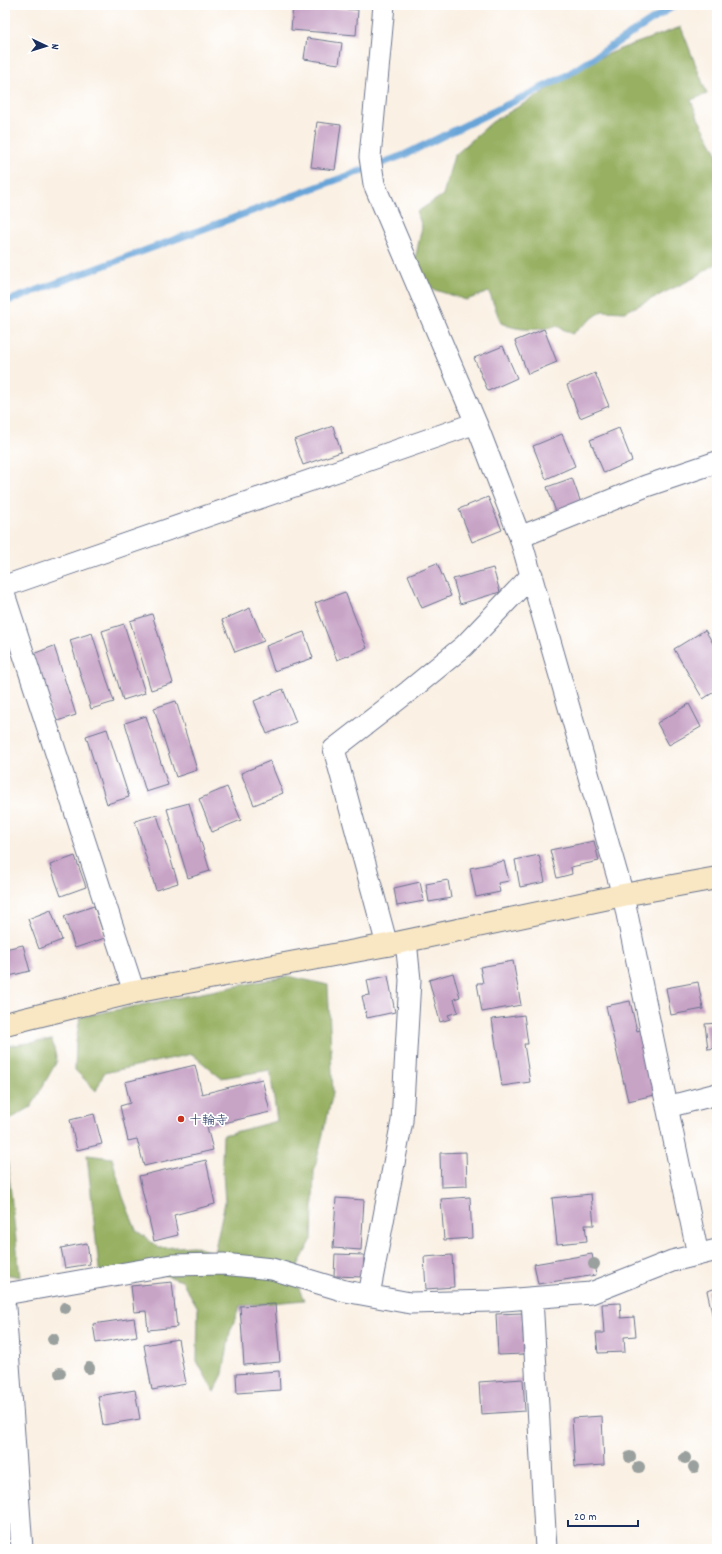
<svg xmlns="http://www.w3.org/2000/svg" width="722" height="1554" font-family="Dekko,'Klee One',sans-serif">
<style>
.forest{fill:#97b062;stroke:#597060}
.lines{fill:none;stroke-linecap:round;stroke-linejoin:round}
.stream{stroke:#67a4d8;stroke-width:7}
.building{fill:#c7a3c6}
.street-casing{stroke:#69738d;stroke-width:23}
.secondary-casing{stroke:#69738d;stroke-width:24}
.street{stroke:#fff;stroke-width:21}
.secondary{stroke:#f9e7c3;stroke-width:22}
.tree{fill:#9aa09d}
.poi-dot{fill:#c8321e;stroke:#fff;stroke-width:1.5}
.labels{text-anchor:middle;stroke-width:3.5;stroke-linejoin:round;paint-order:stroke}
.poi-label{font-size:13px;fill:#1b2f5e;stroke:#fff;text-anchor:start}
</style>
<rect width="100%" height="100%" fill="#fff"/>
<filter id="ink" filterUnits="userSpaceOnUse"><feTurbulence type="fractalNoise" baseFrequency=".025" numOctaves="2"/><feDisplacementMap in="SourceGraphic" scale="8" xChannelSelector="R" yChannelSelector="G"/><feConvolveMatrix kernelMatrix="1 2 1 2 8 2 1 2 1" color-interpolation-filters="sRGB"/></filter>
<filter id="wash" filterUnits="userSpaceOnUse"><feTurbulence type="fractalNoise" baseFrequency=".012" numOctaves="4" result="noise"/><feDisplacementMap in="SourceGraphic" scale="16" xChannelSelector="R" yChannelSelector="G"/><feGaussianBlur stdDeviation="0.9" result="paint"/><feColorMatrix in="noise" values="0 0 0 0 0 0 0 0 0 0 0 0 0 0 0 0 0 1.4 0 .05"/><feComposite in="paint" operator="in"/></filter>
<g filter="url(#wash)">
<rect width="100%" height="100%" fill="#faf0e3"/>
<path class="forest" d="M681,27L707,94L691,100L698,118L717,153V263L694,278L625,312L602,311L572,334L557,326C539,331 517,331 501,323L489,292L466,300L417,284L415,259L422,227L417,212L443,195L454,156L492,122L542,93L579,67L620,49Z
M288,976L328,985L333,1093L314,1171L312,1239L293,1275L304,1300L240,1306L230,1332L223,1374L214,1392L197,1361L198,1308L182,1281L147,1269L119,1274L101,1288L87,1155L112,1158L123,1197L136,1230L159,1248L194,1246L214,1253L225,1202L222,1160L223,1135L277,1121L270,1070L221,1078L192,1054L104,1073L96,1091L75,1070L76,1042L80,1017Z
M52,1040L57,1061L31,1107L5,1122V1046Z
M5,1139L20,1277L5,1274Z"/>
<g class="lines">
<path class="stream" d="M5,302L404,155L564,77L675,5"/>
</g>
<g id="blocks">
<path class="building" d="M293,5L358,10L356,35L291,30Z
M307,38L342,43L339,64L304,59Z
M317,122L341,125L335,170L311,167Z
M544,329L557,362L528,374L515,341Z
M503,346L517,378L488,391L474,358Z
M595,373L609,406L580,418L567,385Z
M333,426L341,452L303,465L294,440Z
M619,428L632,461L604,473L590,440Z
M562,434L575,466L546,479L533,446Z
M572,478L581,503L556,512L547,487Z
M488,497L502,530L472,542L459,509Z
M437,563L451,596L422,608L408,575Z
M493,568L500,592L460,604L453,579Z
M345,592L367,648L337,660L315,603Z
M250,608L264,641L235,652L222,620Z
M152,614L173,683L151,690L130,621Z
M124,624L145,693L123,700L102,631Z
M705,630L717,650V690L703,699L674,649Z
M304,632L313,658L274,671L266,646Z
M92,633L114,702L91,709L70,640Z
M54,646L76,715L54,722L33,654Z
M283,689L296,722L267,734L254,701Z
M176,701L197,770L176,777L154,708Z
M689,704L701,727L669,745L657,723Z
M146,716L168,785L146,792L125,723Z
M107,729L129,797L107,804L86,736Z
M270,761L283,793L254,805L241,773Z
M227,787L241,820L212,832L199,799Z
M189,803L210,871L188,878L167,809Z
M157,815L178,883L156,890L135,821Z
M594,841L599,861L571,867L572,874L557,878L550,850Z
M539,855L545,882L520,887L515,860Z
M75,856L86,887L61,896L50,865Z
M504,861L509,881L498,883L500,892L476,897L470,868Z
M448,880L451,898L429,902L426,884Z
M420,882L424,901L397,906L394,888Z
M94,906L105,938L75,948L64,916Z
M51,910L62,940L39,949L28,919Z
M23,945L30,971L5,977V949Z
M513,961L521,1005L482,1012L477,983H483L480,967Z
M453,973L460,997L454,999L458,1012L448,1015L450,1019L440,1022L429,980Z
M388,976L395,1012L367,1018L362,996L370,995L367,980Z
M698,982L703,1009L671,1015L666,988Z
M630,1001L637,1031L644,1029L659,1094L628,1101L606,1006Z
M524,1015L528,1044H524L530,1082L502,1086L492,1019Z
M717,1023V1048L708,1049L705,1024Z
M195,1065L202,1094L262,1079L270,1112L207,1127L213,1150L144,1166L137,1139L128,1141L120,1106L130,1103L125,1082Z
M94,1114L102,1144L77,1150L70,1120Z
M466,1152L467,1186L441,1187L440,1153Z
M206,1160L215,1204L174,1215L178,1235L154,1241L139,1176Z
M591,1194L594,1225H585L587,1241L557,1244L552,1198Z
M470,1197L472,1238L444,1240L441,1199Z
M336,1198L364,1200L361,1250L333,1248Z
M87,1243L90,1264L65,1268L61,1248Z
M335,1254L364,1255L363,1277L334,1276Z
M592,1254L596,1275L538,1284L534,1264Z
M452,1255L454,1287L426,1289L424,1257Z
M172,1282L177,1327L148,1330L146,1311L134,1312L131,1286Z
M717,1288V1331H716L707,1291Z
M620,1303L621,1318L634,1317L636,1336L624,1337L625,1352L598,1353L596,1333H604L602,1304Z
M275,1304L280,1362L244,1365L240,1306Z
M522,1313L524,1354L498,1355L496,1314Z
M134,1318L137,1336L96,1343L93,1324Z
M178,1339L186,1384L152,1390L144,1345Z
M279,1371L280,1390L237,1393L236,1374Z
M523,1379L525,1411L481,1414L479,1382Z
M135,1390L140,1419L103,1425L98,1396Z
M602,1416L604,1465L575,1467L572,1418Z"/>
</g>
</g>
<g filter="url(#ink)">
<use href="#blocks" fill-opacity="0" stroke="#69738d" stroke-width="1"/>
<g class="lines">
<g class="street-casing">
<path id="street" d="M384,5L370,157L374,184L476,423L520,537L623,895L698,1255
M520,537L646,486L717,462
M5,586L476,423
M5,597L134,992
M387,945L334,749L409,691L464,646L532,575
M667,1107L717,1094
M5,1294L171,1265L223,1264L272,1269L345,1291L410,1303L492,1301L591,1293L672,1261L717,1250
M369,1295L402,1121L410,980L406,941
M532,1298L546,1549
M5,1307L22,1549"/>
</g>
<g class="secondary-casing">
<path id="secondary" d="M5,1024L134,992L387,945L623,895L717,878"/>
</g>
<use href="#street" class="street"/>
<use href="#secondary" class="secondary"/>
</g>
<g class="tree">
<circle cx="594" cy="1264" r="6"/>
<circle cx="65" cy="1308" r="6"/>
<circle cx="53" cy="1339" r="6"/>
<circle cx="89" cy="1368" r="6"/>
<circle cx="60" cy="1373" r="6"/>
<circle cx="630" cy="1457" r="6"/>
<circle cx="685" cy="1458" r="6"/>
<circle cx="639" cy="1467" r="6"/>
<circle cx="694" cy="1467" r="6"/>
</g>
</g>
<circle class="poi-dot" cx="181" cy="1119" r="4"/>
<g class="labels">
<g class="poi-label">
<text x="189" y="1124">十輪寺</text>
</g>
</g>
<rect width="722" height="1554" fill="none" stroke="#fff" stroke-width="20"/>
<g transform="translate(46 46) rotate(94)" stroke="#ffffff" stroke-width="3" paint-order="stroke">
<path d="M0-3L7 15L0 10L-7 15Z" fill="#1b2f5e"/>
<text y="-6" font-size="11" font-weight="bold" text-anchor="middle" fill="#1b2f5e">N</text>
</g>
<path d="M568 1520v6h70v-6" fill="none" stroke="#1b2f5e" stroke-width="2"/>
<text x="574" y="1520" font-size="12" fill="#1b2f5e" stroke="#ffffff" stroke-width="3" paint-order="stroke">20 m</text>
</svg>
